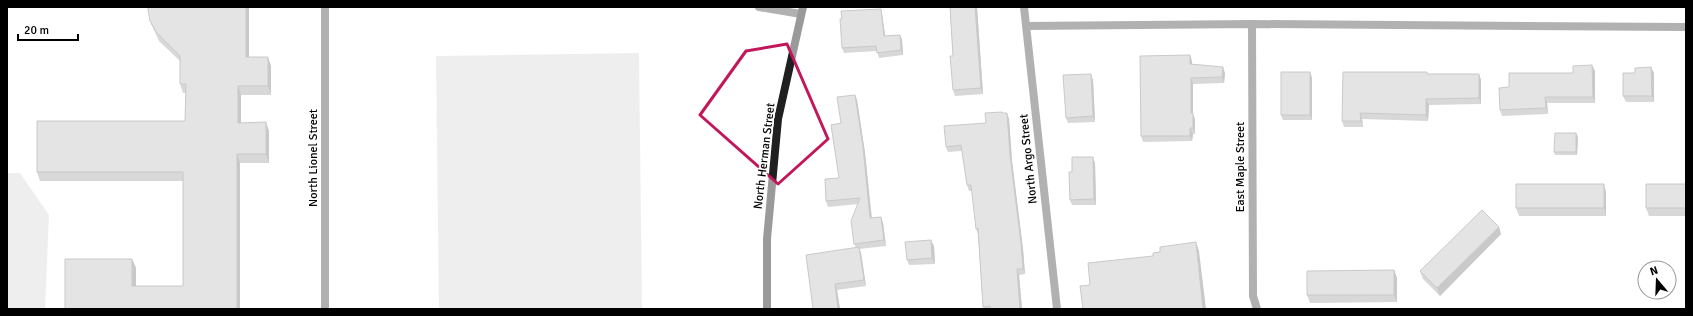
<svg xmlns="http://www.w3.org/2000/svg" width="1693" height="316" font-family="Signika,sans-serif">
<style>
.green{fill:#dadada}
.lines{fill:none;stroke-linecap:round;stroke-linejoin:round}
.minor{stroke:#535353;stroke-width:8}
.secondary{stroke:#202020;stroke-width:8}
.wall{fill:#a8a8a8}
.shaded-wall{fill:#888}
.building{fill:#c3c3c3;stroke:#888}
.marked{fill:none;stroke:#c2185b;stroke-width:3;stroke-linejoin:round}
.labels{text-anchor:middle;stroke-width:3.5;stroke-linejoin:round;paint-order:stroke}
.street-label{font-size:12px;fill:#000;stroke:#fff}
</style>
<rect width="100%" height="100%" fill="#fff"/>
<path class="green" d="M639,53L642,309H439L436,56Z
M7,173H20L49,215L45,309H7Z"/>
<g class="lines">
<path class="minor" d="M759,7L801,14
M1024,7L1057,309
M1252,24L1253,296L1257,309
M1026,26L1252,24L1686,27
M325,309V7"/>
<path class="secondary" d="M767,309V239L778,119L803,7"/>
</g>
<path class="wall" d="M950,7H977L983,94L955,96L953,90V56Z
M882,14L885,36L900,35L902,40L903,55L879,58L877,51L844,53L842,48Z
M150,21L249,57L271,66V95H241V123L269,131V163H240V309H65L132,259L136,268V286H183V181H40L37,172L185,121L186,93H183L180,84V61L159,41L154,30Z
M1192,61V64L1225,73L1224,83L1193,84V115L1195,119V134H1193L1192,141L1143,142L1141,136Z
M1595,71V103H1547L1548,114L1502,116L1500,110L1509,87L1573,73Z
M1310,72L1312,78V120H1283L1281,115Z
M1427,72L1428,74H1479L1481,80V104L1429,105L1428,121L1362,119L1363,127H1344L1342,121Z
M1635,73H1654V102H1626L1623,96Z
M1093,80L1095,122L1068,123L1066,118Z
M855,95L857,100L865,153L872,218L881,217L883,223L886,246L859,249L861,253L866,286L837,290L840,309H813L856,247L854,244L858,204L828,207L826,201L839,178L841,123Z
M1003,113L1009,119L1012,161L1023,249L1025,274L1019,275L1022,309H984L983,307L978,234L976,229L972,191H969L967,185L962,151L948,152L946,147Z
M1578,137L1577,155H1555L1554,152Z
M1095,163L1096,205H1072L1070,200L1072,172Z
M1686,184V216H1649L1646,208Z
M1606,192V216H1519L1516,208Z
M1499,227L1501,234L1440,296L1423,279L1420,271Z
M934,246L935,264L909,265L907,260Z
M1394,270L1397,278V302L1310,303L1307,295Z"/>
<path class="shaded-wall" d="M246,7H249V66L246,57Z
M975,7H977L983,94L981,88Z
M881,9L882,14L886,41L884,36Z
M900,35L902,40L903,55L901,50Z
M1190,55L1192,61V70L1190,64Z
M268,57L271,66V95L268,86Z
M1592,65L1595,71V103L1593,97Z
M1223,67L1225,73L1224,83L1222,77Z
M1651,67L1654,73V102L1652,96Z
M1310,72L1312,78V120L1310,115Z
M1091,74L1093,80L1095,122L1093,116Z
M1479,74L1481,80V104L1479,98Z
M1191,78L1193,84V115L1195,119V134L1193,128L1191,113Z
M238,86L241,95V132L238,123Z
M855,95L857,100L865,153L872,224L870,218Z
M1545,97L1547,103L1548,114L1546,108Z
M1426,99L1429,105L1428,121L1426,115Z
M1007,113L1009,119L1012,161L1023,249L1025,274L1023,269L1010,155Z
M1360,113L1362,119L1363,127L1361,121Z
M266,122L269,131V163L266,154Z
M1190,128L1193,134L1192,141L1190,136Z
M1576,133L1578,137L1577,155L1576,152Z
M237,154L240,163V309H237Z
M1093,157L1095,163L1096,205L1094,199Z
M1604,184L1606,192V216L1604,208Z
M881,217L883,223L886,246L884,240Z
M1499,227L1501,234L1440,296L1437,288Z
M931,240L934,246L935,264L932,258Z
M1196,242L1199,251L1206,309H1203Z
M859,247L861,253L866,286L864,280Z
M132,259L136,268V295L132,286Z
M1017,269L1019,275L1022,309H1020Z
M1394,270L1397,278V302L1394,295Z
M835,284L837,290L840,309H838Z"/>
<path class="building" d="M148,7H246V57H268V86H238V123L266,122V154H237V309H65V259H132V286H183V172H37V121H185L186,84H180V56L156,32L150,21L148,10Z
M950,7H975L981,88L953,90L950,56H953Z
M881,9L884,36L900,35L901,50L877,53L876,46L842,48L840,19H842L841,11Z
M1190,55V64L1223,67L1222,77L1191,78V113H1193V128H1190V136H1141L1140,56Z
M1592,65L1593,97H1545L1546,108L1500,110L1499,88L1509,87V73H1573V66Z
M1651,67L1652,96H1623V73H1635V68Z
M1281,72H1310V115H1281Z
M1343,72H1427V74H1479V98L1426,99V115L1360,113L1361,121H1342Z
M1091,74L1093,116L1066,118L1063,75Z
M855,95L863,147L870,218L881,217L884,240L854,244L851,221L860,198L826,201L825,179L839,178L831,125L841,123L837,97Z
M1002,112V113H1007L1010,155L1021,243L1023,269H1017L1020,309H991L990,306L983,307L978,228L976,229L971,185H967L961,145L946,147L944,126L986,123L985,113Z
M1555,133H1576V152H1554Z
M1072,157H1093L1094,199L1070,200L1069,172H1072Z
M1516,184H1604V208H1516Z
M1646,184H1686V208H1646Z
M1482,210L1499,227L1437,288L1420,271Z
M931,240L932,258L907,260L905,242Z
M1196,242L1203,309H1083L1080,286L1090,285L1088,263L1153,256V253L1160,252V247Z
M859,247L864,280L835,284L838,309H813L806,255Z
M1394,270V295H1307V271Z"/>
<path d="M0 0H1693V316H0ZM787,44L828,139L778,184L700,115L746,51Z" fill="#fff" fill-opacity=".55" fill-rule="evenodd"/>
<path class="marked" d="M787,44L828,139L778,184L700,115L746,51Z"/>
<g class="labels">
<g class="street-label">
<text transform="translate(764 156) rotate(-83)" y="4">North Herman Street</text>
<text transform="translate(313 158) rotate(-90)" y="4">North Lionel Street</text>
<text transform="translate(1028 159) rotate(-96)" y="4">North Argo Street</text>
<text transform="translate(1240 167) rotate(-90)" y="4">East Maple Street</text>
</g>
</g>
<rect width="1693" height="316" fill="none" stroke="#000000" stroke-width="16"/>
<g transform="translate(1657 280) rotate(341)"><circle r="19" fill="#ffffff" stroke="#999999"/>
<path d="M0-3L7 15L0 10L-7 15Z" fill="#000000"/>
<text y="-6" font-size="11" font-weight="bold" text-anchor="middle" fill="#000000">N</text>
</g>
<path d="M18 34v6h60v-6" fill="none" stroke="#000000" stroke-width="2"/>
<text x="24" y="34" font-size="12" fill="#000000" stroke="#ffffff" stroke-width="3" paint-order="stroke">20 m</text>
</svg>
